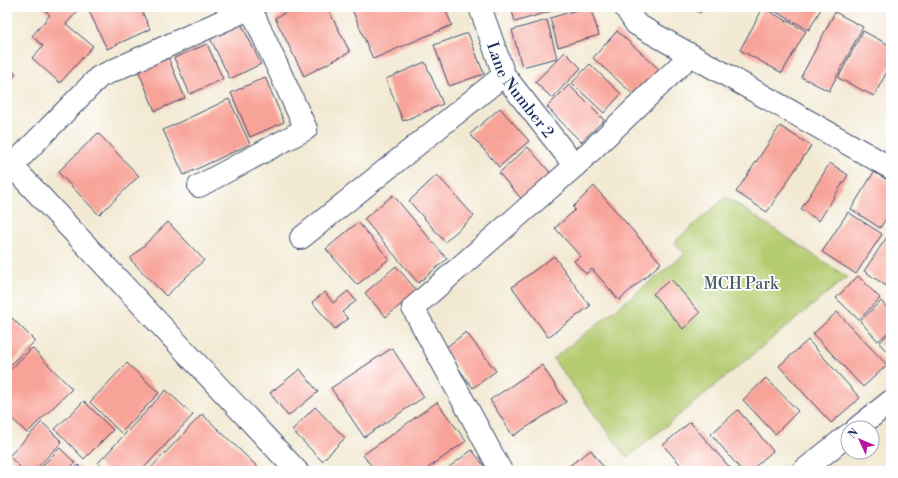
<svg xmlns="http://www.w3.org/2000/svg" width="898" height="478" font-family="'Libre Bodoni',serif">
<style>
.green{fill:#b5cb6f;stroke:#687d66}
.building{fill:#f8a398}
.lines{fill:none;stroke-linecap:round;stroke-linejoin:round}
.street-casing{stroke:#3b4b6f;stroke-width:24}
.secondary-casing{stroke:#3b4b6f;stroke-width:24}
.street{stroke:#fff;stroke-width:22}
.secondary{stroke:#fff;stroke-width:22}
.labels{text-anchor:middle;stroke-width:3.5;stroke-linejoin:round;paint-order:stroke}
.street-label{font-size:16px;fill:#1b2f5e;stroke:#fff}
.park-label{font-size:16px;fill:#495e63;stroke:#fff}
</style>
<rect width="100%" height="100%" fill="#fff"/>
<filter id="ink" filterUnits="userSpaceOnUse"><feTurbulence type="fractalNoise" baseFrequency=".025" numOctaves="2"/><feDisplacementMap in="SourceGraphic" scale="8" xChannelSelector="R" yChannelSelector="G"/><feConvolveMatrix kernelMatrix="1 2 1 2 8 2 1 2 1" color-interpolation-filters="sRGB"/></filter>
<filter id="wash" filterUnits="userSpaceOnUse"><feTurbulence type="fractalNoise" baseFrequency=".012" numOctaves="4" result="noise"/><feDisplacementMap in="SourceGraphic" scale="16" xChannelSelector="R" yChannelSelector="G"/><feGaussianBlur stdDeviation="0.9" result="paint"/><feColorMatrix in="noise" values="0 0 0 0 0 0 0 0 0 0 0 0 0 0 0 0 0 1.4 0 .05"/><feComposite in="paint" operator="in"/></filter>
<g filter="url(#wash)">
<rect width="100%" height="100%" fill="#f2e9d2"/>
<path class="green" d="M726,197L847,277L627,458L553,359L685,254L674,242Z"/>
<g id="blocks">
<path class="building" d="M41,7H73L77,12L66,24L93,46L60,83L32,58L43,46L32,36L50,15Z
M93,7H140L150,29L107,49L88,9Z
M296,7H327L350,52L304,76L275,18Z
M351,7H444L452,25L373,59Z
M511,7H564L515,22Z
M587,7H590L599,35L558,47L550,18Z
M691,7H705L700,13Z
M772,7H822L809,30L771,9Z
M763,8L806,31L782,73L740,50Z
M835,12L863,27L829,91L801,77Z
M547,20L557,58L522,67L512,30Z
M241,23L261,64L230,79L210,38Z
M617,31L660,70L636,97L593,58Z
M863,31L891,46V64L874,96L838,78Z
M468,33L484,74L449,86L434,45Z
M207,44L223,79L190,94L174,58Z
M565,52L581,68L552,98L535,82Z
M168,57L185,98L155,111L138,70Z
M425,62L443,104L403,121L386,79Z
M590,64L621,94L604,113L572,83Z
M7,67L16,73L7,88Z
M265,77L284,122L250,137L231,93Z
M569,85L604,120L581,142L547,107Z
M229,99L250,144L184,175L163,130Z
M500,108L529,141L499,167L470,134Z
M780,126L811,146L767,212L736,192Z
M98,133L139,176L99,215L58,172Z
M528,147L554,177L525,203L499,173Z
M830,163L848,175L819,221L801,209Z
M874,172L891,182V210L880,228L851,209Z
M437,175L474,216L445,242L409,201Z
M594,186L661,263L619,300L592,269L586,274L574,261L580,256L555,228L575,210L573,207Z
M393,195L447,259L418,283L364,219Z
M848,212L882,234L856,274L822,252Z
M168,222L204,260L166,296L130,259Z
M358,222L389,259L357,285L326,249Z
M891,231V289L864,271Z
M554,256L590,306L548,337L512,287Z
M396,266L417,291L386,317L365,293Z
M858,276L880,298L859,320L836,298Z
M671,279L700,313L683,329L653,294Z
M348,291L356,301L342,312L348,319L335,329L312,302L325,292L333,303Z
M881,301L891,312V330L878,341L860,321Z
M837,312L887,365L863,387L813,334Z
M7,313L35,341L7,368Z
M466,332L496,371L473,388L444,349Z
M891,332V356L879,343Z
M808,340L860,398L831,423L779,366Z
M32,348L72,389L27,433L7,414V373Z
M392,348L424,397L364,437L331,388Z
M127,363L159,393L121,433L90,402Z
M542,365L566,402L513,436L490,400Z
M300,369L318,392L288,416L270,393Z
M766,378L798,411L775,434L743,400Z
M166,390L193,415L141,471H106L98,463Z
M84,401L113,430L84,459L55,429Z
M437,402L466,441L424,471H375L363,455Z
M315,407L345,438L322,461L292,430Z
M738,410L773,451L750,471H742L711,434Z
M202,414L262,471H148Z
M42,422L62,442L34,471H24L9,456Z
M690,422L733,471H686L663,445Z
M60,448L75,463L67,471H37Z
M472,450L488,471H444Z
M591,450L606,471H562Z
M78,465L84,471H72Z"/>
</g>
</g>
<g filter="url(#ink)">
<use href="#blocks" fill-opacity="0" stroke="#3b4b6f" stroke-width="1"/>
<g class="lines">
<g class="street-casing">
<g id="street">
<path id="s1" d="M480,7L504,75L575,166"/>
<path d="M12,166L297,471"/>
<path d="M7,171L99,77L251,8"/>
<path d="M199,186L306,129L250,7"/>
<path d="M301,238L504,75"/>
<path d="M857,428L891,401"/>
<path d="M501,471L413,308L575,166L691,55"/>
<path d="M803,471L848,435"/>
</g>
</g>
<g class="secondary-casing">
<path id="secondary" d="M625,7L636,24L891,168"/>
</g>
<use href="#street" class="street"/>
<use href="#secondary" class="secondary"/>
</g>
</g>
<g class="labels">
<g class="street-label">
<text dy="6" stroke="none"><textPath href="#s1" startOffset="93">Lane Number 2</textPath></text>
</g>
<g class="park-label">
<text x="741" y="289">MCH Park</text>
</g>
</g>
<rect width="898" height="478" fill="none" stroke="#fff" stroke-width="24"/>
<g transform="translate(860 440) rotate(314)"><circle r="19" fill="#ffffff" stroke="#a4acbf"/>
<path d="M0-3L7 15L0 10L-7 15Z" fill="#b5179e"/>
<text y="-6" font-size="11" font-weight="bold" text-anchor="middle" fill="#1b2f5e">N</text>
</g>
</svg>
